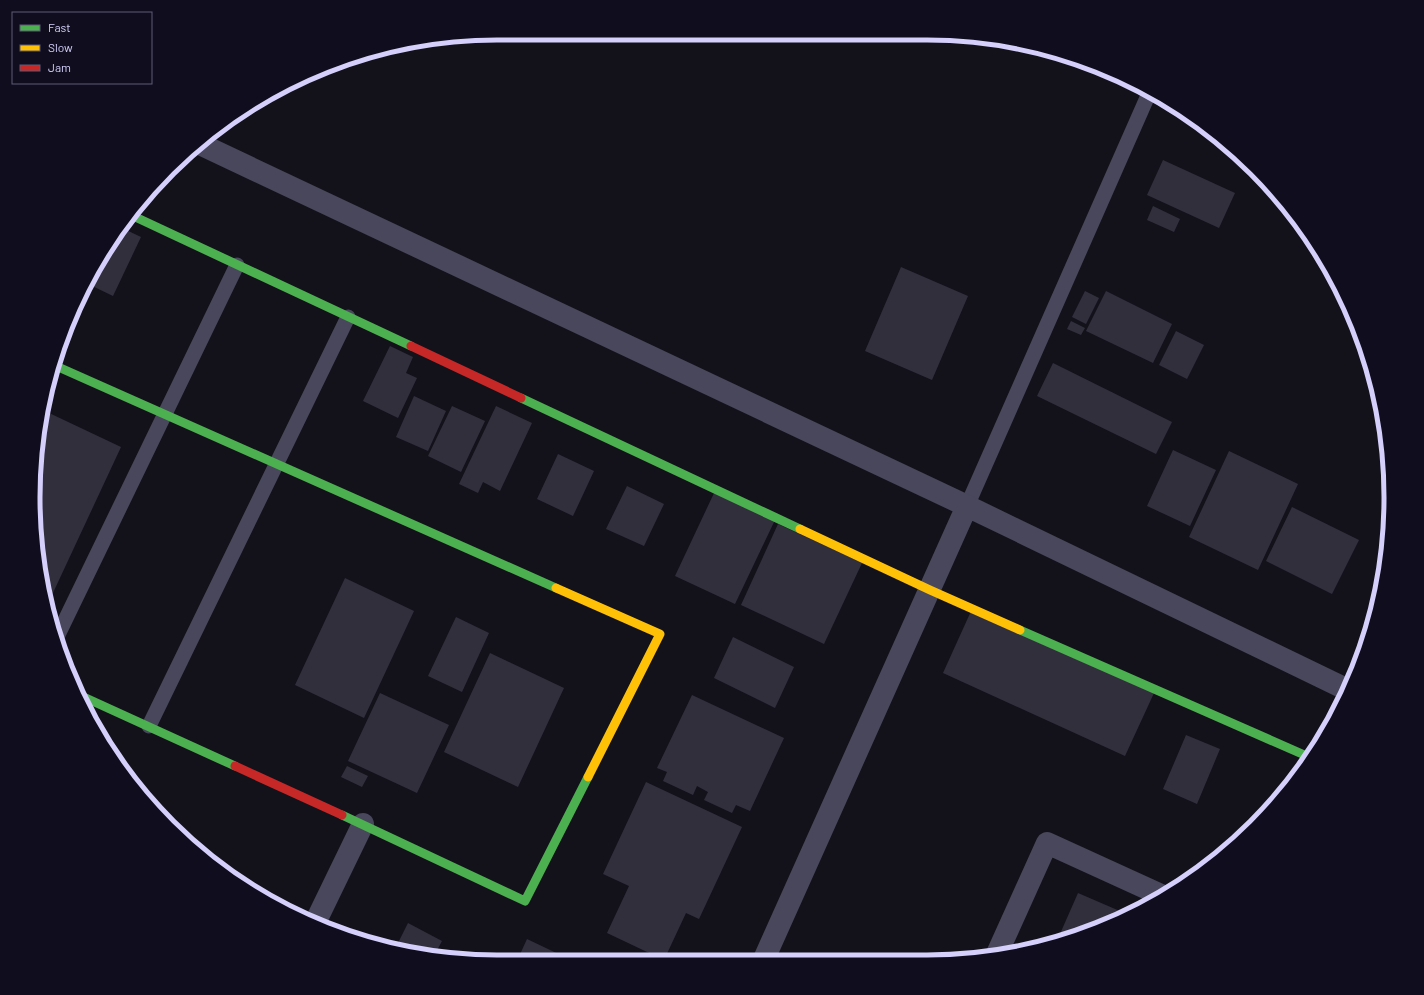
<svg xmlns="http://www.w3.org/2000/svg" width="1424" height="995" font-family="Barlow,sans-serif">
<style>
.building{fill:#312f3c}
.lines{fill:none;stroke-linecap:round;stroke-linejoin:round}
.lane{stroke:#48475b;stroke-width:15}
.street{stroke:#48475b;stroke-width:22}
.fast{stroke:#4caf50;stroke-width:9}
.slow{stroke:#ffc107;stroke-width:9}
.jam{stroke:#c62828;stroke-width:9}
.rim{fill:none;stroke:#d4cffb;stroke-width:5}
</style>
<rect width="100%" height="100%" fill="#13121a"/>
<path class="building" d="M1163,160L1235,193L1219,228L1147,195Z
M1153,206L1180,219L1174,232L1147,220Z
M122,228L141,237L113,296L86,283L95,265Z
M901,267L968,296L932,380L865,351Z
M1085,291L1099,298L1086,324L1072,317Z
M1106,291L1172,324L1153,363L1086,331Z
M1071,321L1085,328L1081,335L1067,329Z
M1176,331L1204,345L1187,379L1159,365Z
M390,346L413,357L406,373L417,378L398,418L363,401Z
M1053,363L1172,422L1156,454L1037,396Z
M414,396L446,411L428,451L396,437Z
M452,406L485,421L461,472L428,456Z
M496,406L532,423L500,491L483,482L478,493L459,484Z
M47,412L121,447L52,595L46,597L37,558V437Z
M1173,450L1216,470L1190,526L1147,506Z
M1229,451L1298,484L1258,570L1189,537Z
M558,454L594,471L573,516L537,499Z
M627,486L664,504L644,546L606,529Z
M715,491L775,520L735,604L675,576Z
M1292,507L1359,540L1332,594L1266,561Z
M778,524L862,563L824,644L741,605Z
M345,578L414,611L364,718L295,685Z
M972,609L1154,693L1125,756L943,673Z
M456,617L489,633L462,692L428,676Z
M733,637L794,667L775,708L714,678Z
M490,653L564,688L518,787L444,752Z
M380,693L449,725L417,793L348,761Z
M692,695L784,738L750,811L736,805L732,813L704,800L708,792L697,786L693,795L663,781L667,772L657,768Z
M1186,735L1220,749L1197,804L1163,789Z
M347,766L368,776L362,787L341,777Z
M646,782L742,827L699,919L686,913L664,960L607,933L629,886L603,874Z
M1078,893L1129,915L1056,943Z
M408,923L442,941L434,956L395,949Z
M527,939L571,960L517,961Z"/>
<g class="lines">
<path class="lane" d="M967,506L1150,91
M56,639L237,265
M149,726L348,317"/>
<path class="street" d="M202,145L967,506L1348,690
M315,923L363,824
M996,956L1047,843L1161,895
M764,959L967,506"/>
<path class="fast" d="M131,215L411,346
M56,366L556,588
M521,398L800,529
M1020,630L1309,757
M77,694L235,766
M342,815L525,901L588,777"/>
<path class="slow" d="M800,529L930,590L1020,630
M556,588L660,634L588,777"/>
<path class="jam" d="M411,346L521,398
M235,766L342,815"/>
</g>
<path d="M0 0H1424V995H0ZM497 40H927A457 457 0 0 1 1384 497V498A457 457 0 0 1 927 955H497A457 457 0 0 1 40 498V497A457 457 0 0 1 497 40Z" fill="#100e1e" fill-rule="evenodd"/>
<path class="rim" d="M497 40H927A457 457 0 0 1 1384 497V498A457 457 0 0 1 927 955H497A457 457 0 0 1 40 498V497A457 457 0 0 1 497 40Z"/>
<rect x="12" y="12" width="140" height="72" fill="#100e1e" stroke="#5e5b76"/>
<rect x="20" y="25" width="20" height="6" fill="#4caf50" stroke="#5e5b76"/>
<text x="48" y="32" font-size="12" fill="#d4cffb">Fast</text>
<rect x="20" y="45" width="20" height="6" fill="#ffc107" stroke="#5e5b76"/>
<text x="48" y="52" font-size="12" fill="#d4cffb">Slow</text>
<rect x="20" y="65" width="20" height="6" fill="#c62828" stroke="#5e5b76"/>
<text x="48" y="72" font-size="12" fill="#d4cffb">Jam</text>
</svg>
